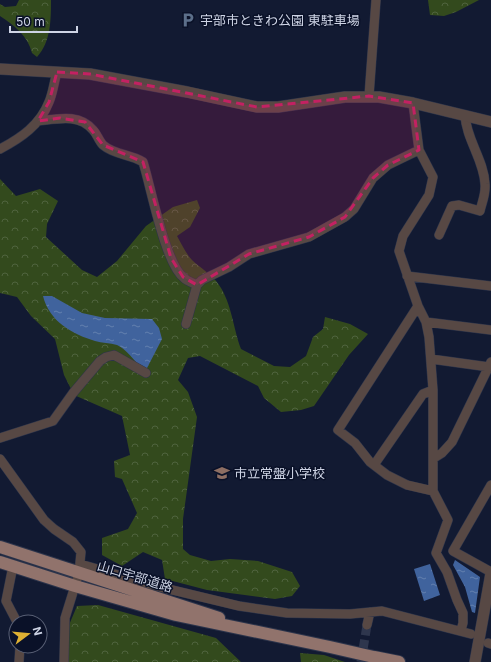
<svg xmlns="http://www.w3.org/2000/svg" width="491" height="662" font-family="Inter,'Noto Sans JP',sans-serif">
<style>
.forest{fill:url(#forest-crowns)}
.water{fill:url(#water-ripples)}
.lines{fill:none;stroke-linecap:round;stroke-linejoin:round}
.minor-tunnel{stroke:#2e364d;stroke-width:9;stroke-dasharray:9 4.5;stroke-linecap:butt}
.minor-casing{stroke:#2c344b;stroke-width:10}
.tertiary-casing{stroke:#2c344b;stroke-width:12}
.primary-casing{stroke:#2c344b;stroke-width:14}
.minor{stroke:#574844;stroke-width:9}
.tertiary{stroke:#574844;stroke-width:11}
.primary{stroke:#91736c;stroke-width:12}
.marked{fill:#c32162;fill-opacity:0.2;stroke:#c32162;stroke-width:3;stroke-dasharray:8 5;stroke-linejoin:round}
.labels{text-anchor:middle;stroke-width:3;stroke-linejoin:round;paint-order:stroke}
.poi-label{font-size:13px;fill:#ced4e5;stroke:#0a1128;text-anchor:start}
.street-label{font-size:13px;fill:#ced4e5;stroke:#0a1128}
</style>
<defs>
<pattern id="forest-crowns" width="20" height="18" patternUnits="userSpaceOnUse"><rect width="20" height="18" fill="#334a1d"/><path d="M2 6a3 3 0 1 1 6 0M12 15a3 3 0 1 1 6 0" fill="none" stroke="#4f633e"/></pattern>
<pattern id="water-ripples" width="26" height="14" patternUnits="userSpaceOnUse"><rect width="26" height="14" fill="#40639d"/><path d="M2 4q2-2 4 0t4 0M15 11q2-2 4 0t4 0" fill="none" stroke="#6380af"/></pattern>
</defs>
<rect width="100%" height="100%" fill="#121a32"/>
<path class="forest" d="M19,0H51C51,19 51,42 37,57L32,53C28,36 14,25 0,16V4L5,7L16,6Z
M428,0H479L456,12L444,16L430,15Z
M0,179L16,196L40,189L58,201L47,224L46,237L82,270L97,277L117,261L146,226L173,207L197,200L200,208L190,227L177,236C181,243 186,254 192,260C200,268 212,274 219,285C232,304 233,328 241,349L274,366L290,367L306,356L313,337L323,329L325,317L350,324L368,334L349,355L314,406L301,410L281,412L264,398L258,386L200,356L188,358L178,380L188,392L197,417L183,519V549L190,555L211,561L230,559L258,561L292,572L300,586L292,596L275,599L207,590L165,579L162,560L143,552L122,566L102,555V538L128,529L137,513L122,479L115,477L114,461L130,455L122,416L74,395L64,375L55,339L31,316L17,297L0,293Z
M98,605L216,638L241,662H69V625L77,606Z
M300,653L324,655L345,662H301Z"/>
<path class="water" d="M43,296H52L82,313L105,318L152,319L159,328L162,339L147,368L142,369C135,361 126,349 117,345C110,343 102,343 95,341C72,334 49,321 43,296Z
M455,560L480,577L475,613L472,612L465,587L453,565Z
M430,564L440,595L424,601L414,569Z"/>
<g class="lines">
<path class="minor-tunnel" d="M361,662L367,625"/>
<g class="minor-casing">
<path id="minor" d="M369,96L376,0
M413,103L419,150L433,177L429,195L403,236L399,251L418,306L426,322L429,337L433,390V491L407,485L387,475L370,462L355,443L338,430L418,306
M38,121C57,119 79,113 93,130C97,134 99,141 103,145C114,155 131,154 143,162C151,187 165,264 184,278C187,281 193,283 197,285
M0,149C21,138 40,125 49,102C53,93 54,82 57,72
M439,235L452,206L459,205L480,211C482,202 486,194 485,184C484,160 466,139 465,115
M407,276L491,286
M426,322L491,330
M186,324L197,285L202,280L229,267L249,254L309,237L345,217L354,209L373,178L388,165L419,150
M431,359L489,367
M0,438L53,421L73,393L100,361L106,357L114,355L146,373
M434,458L442,453L452,442L491,362
M0,459L44,520L54,529L73,542L81,552L79,573L65,618L64,662
M374,465L423,394L433,390
M491,485L453,551L491,572
M433,491L448,520L436,553L447,572L457,600L463,613V623L461,630
M80,564L160,587L239,606L287,613L350,614L382,611L471,634
M13,566L6,601L17,622
M367,625L370,612
M488,643L491,644
M19,662L20,646"/>
</g>
<g class="tertiary-casing">
<path id="tertiary" d="M0,69L90,74L187,92L257,107H278L345,97H379L413,103L491,122
M475,662L491,573"/>
</g>
<g class="primary-casing">
<path id="primary" d="M0,547L219,618
M0,562L75,586L176,615L330,647L374,657L399,662"/>
</g>
<use href="#minor" class="minor"/>
<use href="#tertiary" class="tertiary"/>
<use href="#primary" class="primary"/>
</g>
<path class="marked" d="M57,72L90,74L257,107L369,96L413,103L419,150L388,165L373,178L345,217L309,237L249,254L197,285L183,277L171,258L143,162L103,145L85,122L60,118L38,121L49,102Z"/>
<defs>
<g id="parking-bare" transform="scale(1.2)"><path d="M-3.5-5.5H1a3.5 3.5 0 0 1 0 7H-1V5.5H-3.5ZM-1-3.4V-.6H.8a1.4 1.4 0 0 0 0-2.8Z" fill="#5c6f8a" stroke="#0a1128" stroke-width="2.5" paint-order="stroke"/></g>
<g id="school-bare" transform="scale(1.2)"><path d="M0-5L7-2L0 1L-7-2ZM-4 1L0 2.5L4 1V4Q0 6-4 4Z" fill="#8d6e63" stroke="#0a1128" stroke-width="2.5" paint-order="stroke"/></g>
</defs>
<g fill-rule="evenodd">
<use href="#parking-bare" x="188" y="20"/>
<use href="#school-bare" x="222" y="473"/>
</g>
<g class="labels">
<g class="poi-label">
<text x="200" y="25">宇部市ときわ公園 東駐車場</text>
<text x="234" y="478">市立常盤小学校</text>
</g>
<g class="street-label">
<text transform="translate(135 576) rotate(17)" y="5">山口宇部道路</text>
</g>
</g>
<g transform="translate(28 634) rotate(74)"><circle r="19" fill="#0a1128" stroke="#585f74"/>
<path d="M0-3L7 15L0 10L-7 15Z" fill="#dfb133"/>
<text y="-6" font-size="11" font-weight="bold" text-anchor="middle" fill="#ced4e5">N</text>
</g>
<path d="M10 26v6h67v-6" fill="none" stroke="#ced4e5" stroke-width="2"/>
<text x="16" y="26" font-size="12" fill="#ced4e5" stroke="#0a1128" stroke-width="3" paint-order="stroke">50 m</text>
</svg>
